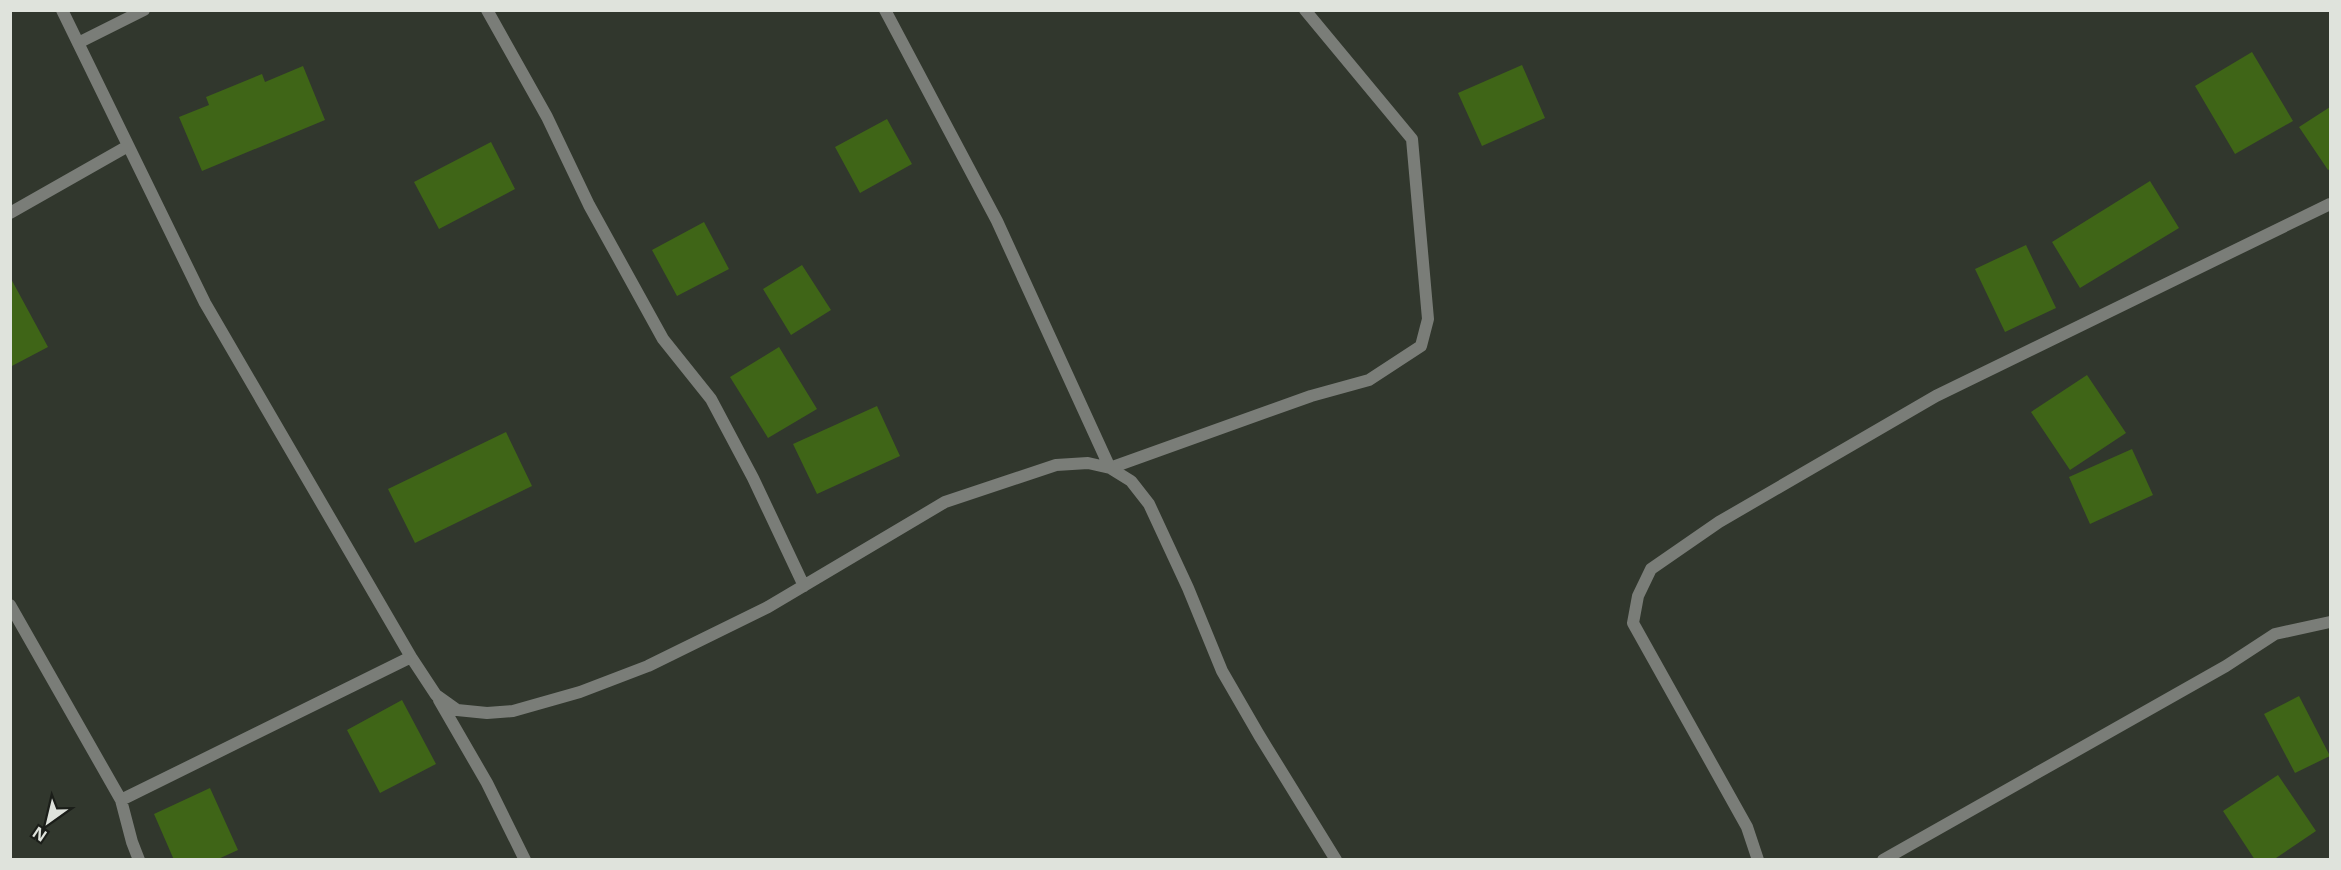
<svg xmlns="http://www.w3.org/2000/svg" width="2341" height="870" font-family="'Noto Sans',sans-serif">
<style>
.building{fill:#3f6517}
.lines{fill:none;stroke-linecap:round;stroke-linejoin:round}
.street{stroke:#7a7d78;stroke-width:12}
</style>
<rect width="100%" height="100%" fill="#31372d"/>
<path class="building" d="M2252,52L2293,121L2235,154L2195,86Z
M1522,65L1545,118L1482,146L1458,93Z
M303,66L325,120L202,171L179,117L209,105L206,97L262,74L265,82Z
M2330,107V169L2328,170L2299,127Z
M887,119L912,164L860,193L835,147Z
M491,142L515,189L439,229L414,182Z
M2150,181L2179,228L2080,288L2052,242Z
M704,222L729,269L677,296L652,250Z
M2026,245L2056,308L2005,332L1975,269Z
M802,265L831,310L791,335L763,289Z
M10,277L48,347L10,367Z
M779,347L817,409L768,438L730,377Z
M2087,375L2126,433L2070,470L2031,412Z
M877,406L900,456L817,494L793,444Z
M506,432L532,486L415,543L388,489Z
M2132,449L2153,495L2090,524L2069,477Z
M2299,696L2330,756L2295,773L2264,714Z
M402,700L436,764L380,793L347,730Z
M2278,775L2316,831L2273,860H2255L2223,811Z
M210,788L238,850L216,860H174L154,814Z"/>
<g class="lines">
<path class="street" d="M62,10L205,303L411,657L436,695L457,710L487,713L513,711L580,692L648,666L768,607L945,502L1056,465L1088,463L1110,468L1131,481L1149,504L1188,588L1222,671L1259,735L1336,860
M487,10L547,117L589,205L663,339L711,399L753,478L804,586
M885,10L997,221L1110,468L1311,396L1369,380L1421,346L1428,319L1412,139L1305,10
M78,43L144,10
M10,213L128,146
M10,605L121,800
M439,700L487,783L525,860
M139,860L132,842L121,800L411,657
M1758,860L1747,827L1633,623L1638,596L1651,569L1719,522L1936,396L2330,204
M1883,860L2226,666L2275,634L2330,622"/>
</g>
<rect width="2341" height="870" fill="none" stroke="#dfe3dc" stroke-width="24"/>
<g transform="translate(48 822) rotate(214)" stroke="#1b1e19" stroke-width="4.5" paint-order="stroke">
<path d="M0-4.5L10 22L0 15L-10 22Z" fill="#dfe3dc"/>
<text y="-9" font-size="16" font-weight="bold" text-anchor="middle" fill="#dfe3dc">N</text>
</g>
</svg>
